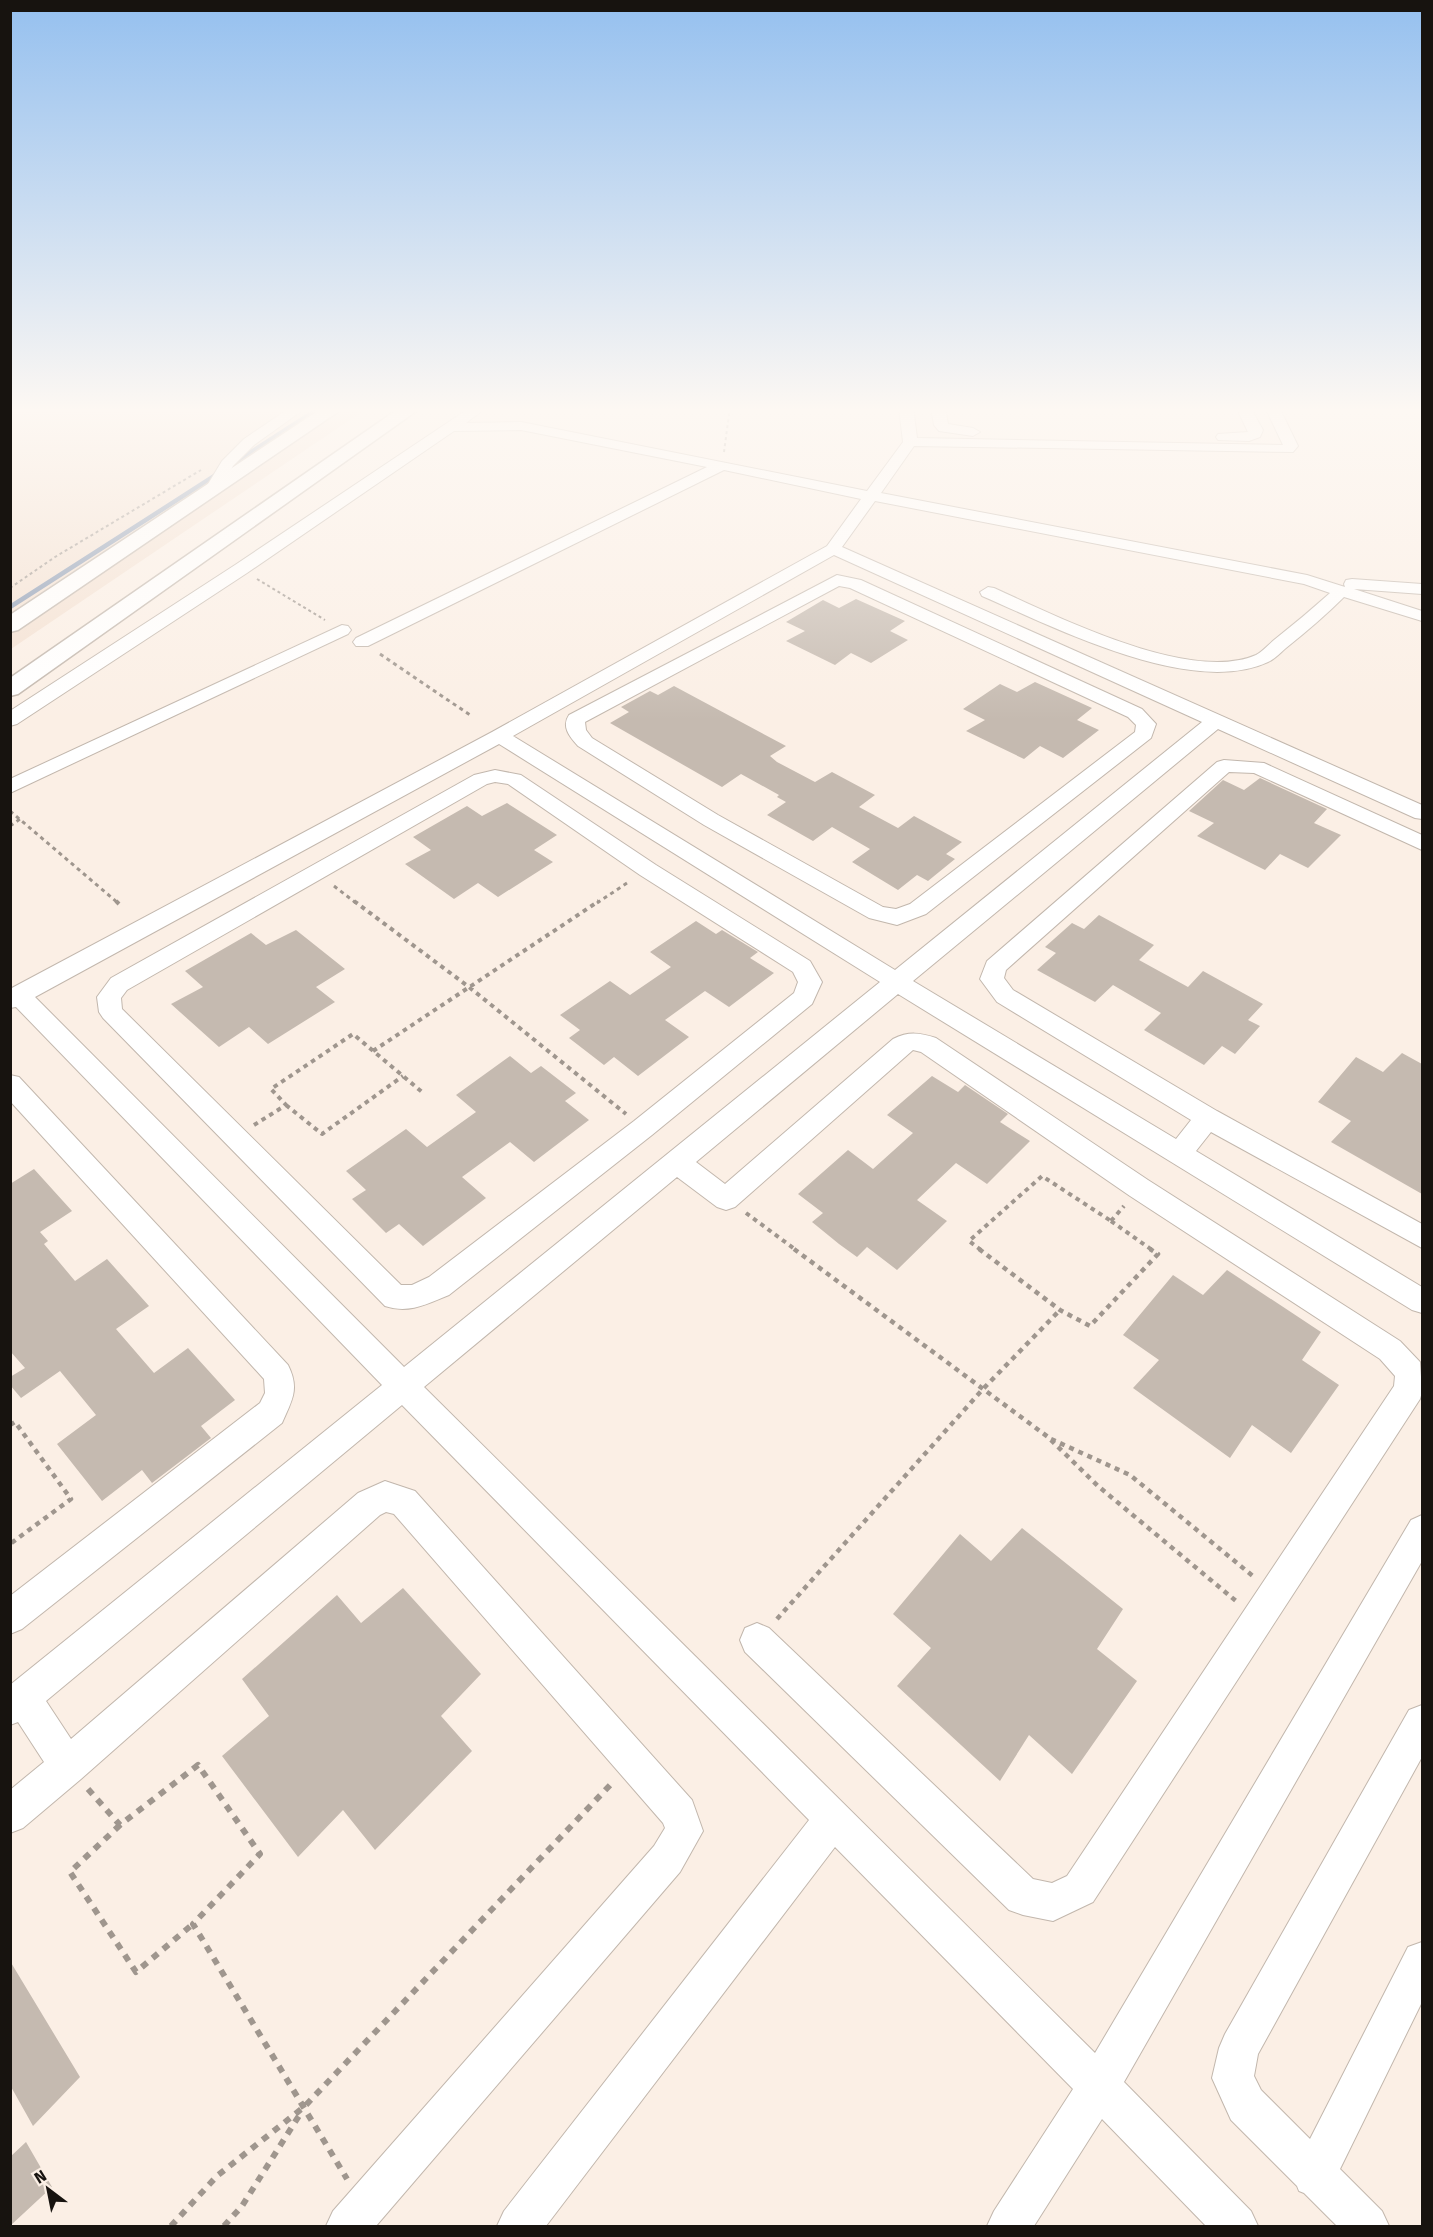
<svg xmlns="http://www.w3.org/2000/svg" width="1433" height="2237" font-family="'Fira Sans',sans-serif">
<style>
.built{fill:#f4e1d2}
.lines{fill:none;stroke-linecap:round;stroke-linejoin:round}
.stream{stroke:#8899b3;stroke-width:4.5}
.building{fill:#c5bab0}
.minor-casing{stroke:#c2b7ad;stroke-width:2}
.highway-casing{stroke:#c2b7ad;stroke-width:3}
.path-far4{stroke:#9f968e;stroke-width:2;stroke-dasharray:3 3;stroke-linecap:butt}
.path-far3{stroke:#9f968e;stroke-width:3;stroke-dasharray:4 4;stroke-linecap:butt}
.path-far2{stroke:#9f968e;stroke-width:4;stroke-dasharray:4.5 4.5;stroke-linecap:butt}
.path-far1{stroke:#9f968e;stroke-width:4.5;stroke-dasharray:5 5;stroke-linecap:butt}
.path{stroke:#9f968e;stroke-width:6;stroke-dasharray:7 7;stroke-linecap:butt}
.minor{fill:#fff;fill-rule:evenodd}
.highway{fill:#fff;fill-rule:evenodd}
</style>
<rect width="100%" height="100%" fill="#fbefe5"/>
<path class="built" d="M11,407H369L11,649Z"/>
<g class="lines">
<path class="stream" d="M231,465L321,407
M10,607L219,473"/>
</g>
<path class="building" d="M856,599L905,621L890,631L908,640L871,663L851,653L835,665L786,641L805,631L786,622L823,600L839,608Z
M1035,682L1092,708L1077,720L1099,730L1063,758L1040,746L1024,759L966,731L985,720L963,709L1000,684L1017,692Z
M674,686L786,746L770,756L777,762L815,782L832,772L875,795L859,807L898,828L914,816L962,842L946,854L955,859L928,881L917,875L898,890L852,862L870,849L832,827L813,841L767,815L786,802L777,797L779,795L741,774L722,787L610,723L629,712L621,707L650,691L658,695Z
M1260,778L1327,809L1314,823L1341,835L1308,868L1280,854L1265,870L1197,836L1214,823L1189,811L1223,780L1244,790Z
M507,803L557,835L534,850L553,862L498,897L478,883L454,899L405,864L431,850L413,837L467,806L482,816Z
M1099,915L1154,945L1139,960L1188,987L1203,971L1263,1004L1248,1020L1260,1026L1235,1054L1222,1046L1204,1065L1144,1030L1161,1013L1113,985L1095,1002L1037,970L1056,953L1045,947L1072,923L1084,929Z
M696,921L716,934L722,930L758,952L750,958L774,973L729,1007L705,991L665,1020L689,1037L638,1076L614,1057L604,1065L569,1038L580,1030L560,1015L610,981L630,995L671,967L650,952Z
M296,930L345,969L316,987L335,1002L268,1044L249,1027L219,1047L171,1004L203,987L185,971L251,933L266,945Z
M1402,1053L1422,1064V1194L1331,1142L1351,1121L1318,1102L1356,1057L1383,1072Z
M510,1056L531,1073L541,1066L576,1093L565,1101L589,1120L534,1162L510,1142L462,1177L486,1198L423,1246L399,1224L386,1233L352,1199L366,1190L346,1171L406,1129L427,1147L476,1112L456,1095Z
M932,1076L958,1092L965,1085L1008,1114L1000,1122L1030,1141L987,1184L956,1163L917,1200L947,1221L897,1270L867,1247L857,1257L839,1244L812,1222L823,1213L798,1194L848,1150L873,1169L913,1133L887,1115Z
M34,1169L72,1211L40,1232L48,1241L44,1244L75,1281L107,1259L149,1306L116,1329L154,1373L188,1348L235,1400L201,1426L211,1438L152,1483L142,1470L102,1501L57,1444L96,1415L60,1371L21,1398L10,1385V1377L25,1368L10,1351V1184Z
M1227,1270L1321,1332L1302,1360L1339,1385L1291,1453L1252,1425L1230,1458L1133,1388L1159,1360L1123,1335L1173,1275L1203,1295Z
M1022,1528L1123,1609L1097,1649L1137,1681L1072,1774L1029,1735L1000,1781L897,1686L931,1648L893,1614L960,1534L991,1561Z
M403,1588L481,1674L441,1716L472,1751L375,1850L343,1810L298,1857L222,1756L269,1716L242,1679L337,1595L361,1623Z
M10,1961L80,2077L33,2126L10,2085Z
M26,2142L52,2187L10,2226V2157Z"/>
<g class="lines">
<g class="minor-casing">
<path id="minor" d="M291,407H307L254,445L233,466L218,492H208L205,489L222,461L244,439Z
M471,407H487L466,423L521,422L867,491L903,442L899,407H913L917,438L1283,445L1265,407H1279L1298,446L1293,452L914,446L881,493L1307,575L1345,587L1344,584L1346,580L1352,579L1422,584V594L1354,589L1422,611V621L1344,597C1326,615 1306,632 1286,648C1280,653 1275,659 1268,662C1191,698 1054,627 982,596L980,592L988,587L994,588C1056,616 1190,684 1256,655C1262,652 1268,645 1274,640C1293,625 1312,609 1330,593L1304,584L875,501L842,547L1422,805V819L1415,818L1218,729L913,981L1176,1139L1191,1120L997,1002L980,979L987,961L1217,762L1224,760L1264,763L1422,835V850L1254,773L1229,772L1006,970L1004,978L1013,990L1217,1111L1422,1224V1248L1211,1132L1196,1151L1422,1287V1313L1412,1310L898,994L696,1162L725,1184L893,1039C909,1031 920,1033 936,1038L1148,1180L1400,1341L1420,1362L1422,1392L1420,1399L1093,1902L1053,1921L1023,1915L1009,1910L745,1652L740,1640L745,1628L757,1623L769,1628L1033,1879L1052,1883L1067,1876L1394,1386L1395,1376L1380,1359L1130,1196L921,1052L913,1050L735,1207L726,1210L717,1207L677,1177L424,1387L1095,2053L1411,1520L1422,1515V1561L1124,2082L1251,2211L1258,2226H1206L1102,2119L1034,2226H987L994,2211L1073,2089L835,1847L546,2226H497L504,2211L809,1820L402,1405L46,1701L71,1739L358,1493L385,1481L415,1491L692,1800L703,1831L680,1872L376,2226H326L333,2211L654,1846L665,1828L663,1823L394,1514L386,1512L380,1515L81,1779L23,1828L10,1833V1790L44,1762L18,1722L10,1725V1685L382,1385L16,1007L10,1008V989L492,732L827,546L861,499L724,470L368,646H356L353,642L356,638L707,467L521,430L454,431L247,573L17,724L10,726V711L235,565ZM834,555L1202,722L895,970L513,736ZM499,744L880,982L404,1367L35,997Z
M931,407H945L948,424L973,428L980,432L973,436L939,431L934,425Z
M1236,407H1250L1263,430L1260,437L1249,441L1218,440L1216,437L1218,434L1248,432Z
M837,575L861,580L1142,709L1156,724L1151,738L926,914L897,925L869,918L704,825L578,746C570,737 561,727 569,715ZM839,586L850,588L1128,717L1136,725L1135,732L910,904L896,909L883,907L718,815L592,738L586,730L585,722Z
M342,625L348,626L351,630L348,634L10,793V779Z
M495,770L521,775L656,865L810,961L822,982L812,1004L652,1135L449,1295C427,1304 409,1314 385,1306L103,1018L99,1012L97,997L111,978L474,775ZM495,782L508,784L640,875L793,972L798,982L794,993L634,1121L429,1277L412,1285H401L122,1009L121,998L127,990L487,784Z
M10,1075L19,1077L288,1365C300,1389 292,1400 282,1423L22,1629L10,1634V1596L260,1403L265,1393L264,1379L10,1101Z
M1422,1705V1757L1258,2054L1254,2076L1261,2090L1310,2139L1408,1947L1422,1942V2002L1340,2169L1382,2211L1389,2226H1337L1304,2193L1299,2191L1297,2186L1231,2120L1212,2078L1219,2048L1225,2034L1409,1710Z"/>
</g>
<g class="highway-casing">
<path id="highway" d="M324,407H345L18,630L10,632V615Z
M401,407H422L18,694L10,696V678Z"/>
</g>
<path class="path-far4" d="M724,452L730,407
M257,579L325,620
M10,588L55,557L201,470"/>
<path class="path-far3" d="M380,654L470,715
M10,811L118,903
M10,826L20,819
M334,886L356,903
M597,903L630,881"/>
<path class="path-far2" d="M116,901L119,904
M354,901L469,987L626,1114
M373,1051L599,901
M286,1105L322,1134L403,1076
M254,1125L286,1105L271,1089L353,1034L422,1092
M746,1213L796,1250
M1111,1221L1152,1250
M1111,1221L1124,1206
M981,1250L969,1241L1042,1176L1111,1221"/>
<path class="path-far1" d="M794,1249L1048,1437L1098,1486L1236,1601
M979,1249L1060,1310L1090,1326L1158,1254L1150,1249
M10,1425L15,1422L71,1499L10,1544
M1051,1439L1130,1475L1254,1577
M777,1619L983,1389L1060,1310"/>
<path class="path" d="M88,1789L120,1825L198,1765L260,1854L193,1924L347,2179
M120,1825L70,1872L136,1972L193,1924
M171,2226L217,2176L304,2107L613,1782
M224,2226L242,2206L302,2111"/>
<use href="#minor" class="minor"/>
<use href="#highway" class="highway"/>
</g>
<linearGradient id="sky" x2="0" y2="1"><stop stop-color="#95c0ef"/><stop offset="0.57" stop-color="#fdf8f3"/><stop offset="1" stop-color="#fdf8f3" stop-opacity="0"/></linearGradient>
<rect width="1433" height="720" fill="url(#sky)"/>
<rect width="1433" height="2237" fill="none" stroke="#17130f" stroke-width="24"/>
<g transform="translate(48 2189) rotate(328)" stroke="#fbefe5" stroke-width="4.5" paint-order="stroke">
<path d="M0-4.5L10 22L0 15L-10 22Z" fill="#17130f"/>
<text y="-9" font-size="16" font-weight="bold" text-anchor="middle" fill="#17130f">N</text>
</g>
</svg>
